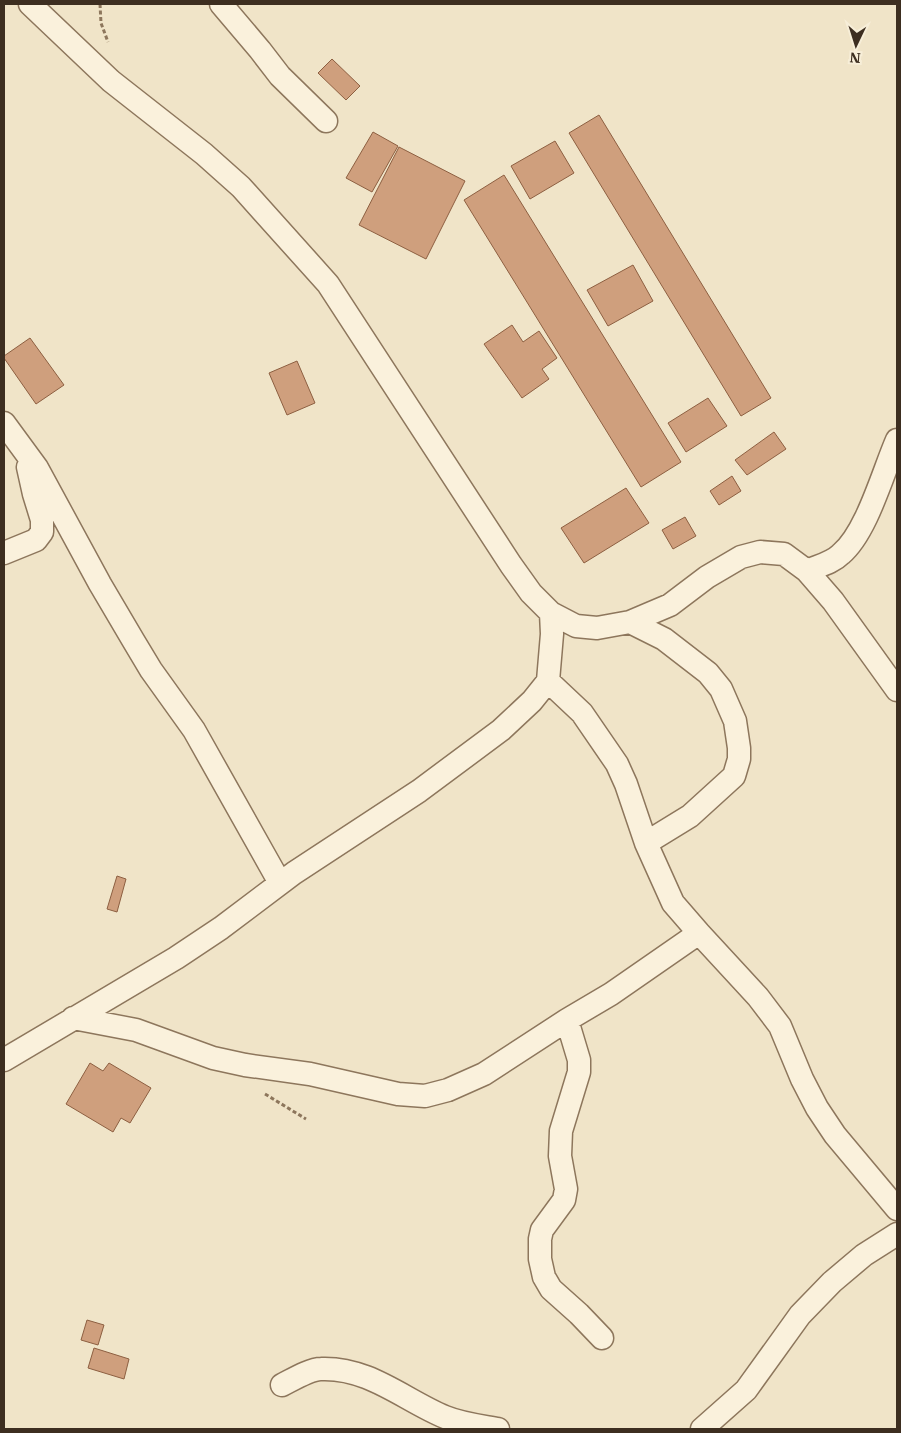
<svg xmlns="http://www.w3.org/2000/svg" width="901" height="1433" font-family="'IBM Plex Serif',serif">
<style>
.building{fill:#cf9f7d;stroke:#8d5f41}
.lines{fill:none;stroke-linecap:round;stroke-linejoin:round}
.street-casing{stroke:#8d765c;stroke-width:25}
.path{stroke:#8d765c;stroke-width:3;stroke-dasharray:4 2.5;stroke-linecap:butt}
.street{stroke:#faf1dc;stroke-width:22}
</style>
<rect width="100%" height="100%" fill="#f0e4c8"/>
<path class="building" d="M332,59L360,86L346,100L318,73Z
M599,115L771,398L741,416L569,133Z
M373,132L398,146L372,192L346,178Z
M555,141L574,173L530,199L511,166Z
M399,147L465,181L426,259L359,225Z
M504,175L681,462L641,487L464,200Z
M633,265L653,301L608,326L587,290Z
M512,325L523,342L539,331L557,358L542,369L549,379L522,398L484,344Z
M30,338L64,385L36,404L4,358V356Z
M297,361L315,403L287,415L269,373Z
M708,398L727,426L686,452L668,423Z
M774,432L786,449L747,475L735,460Z
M732,476L741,491L719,505L710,491Z
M626,488L649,523L584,563L561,528Z
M685,517L696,536L673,549L662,530Z
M117,876L126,879L117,912L107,909Z
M90,1063L103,1071L109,1063L151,1088L130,1123L121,1118L113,1132L66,1104Z
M87,1320L104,1325L98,1345L81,1340Z
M94,1348L129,1359L124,1379L88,1368Z"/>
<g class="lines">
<g class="street-casing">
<path id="street" d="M30,4L111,81L204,154L241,187L328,284L511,565L531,593L551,613L576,626L597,628L630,622L670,605L707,577L741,557L760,552L784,554L807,571L833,601L897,690
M221,4L260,50L280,76L326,121
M4,423L37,468L100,584L133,640L151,670L194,730L280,883
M4,553L36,540L42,532V520L34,494L28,467
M807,571C818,566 832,563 841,554C867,532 883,472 897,440
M630,622L664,639L708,673L721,689L735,721L739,748V759L734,776L690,816L646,843
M548,681L582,713L617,764L626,784L646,843L673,903L699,933L758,997L780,1026L802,1079L817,1108L835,1135L897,1209
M73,1018L136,1030L213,1058L245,1065L310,1074L398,1094L425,1096L448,1090L484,1074L567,1020L611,994L699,933
M567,1020L579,1060V1072L561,1131L560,1156L566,1189L564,1200L542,1230L540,1239V1259L544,1277L551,1289L579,1314L602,1338
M4,1060L176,958L221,928L294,873L419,791L501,730L532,701L548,681L552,634L551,613
M282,1385C292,1380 310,1369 321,1369C369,1367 404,1400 445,1417C462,1424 481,1426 498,1429
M702,1429L746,1390L800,1315L832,1282L864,1255L897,1234"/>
</g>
<path class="path" d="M100,4L101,23L108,42
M265,1094L306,1119"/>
<use href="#street" class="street"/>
</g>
<rect width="901" height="1433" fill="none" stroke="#3d2e20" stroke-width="10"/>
<g transform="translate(856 45) rotate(184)" stroke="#f7eed8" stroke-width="4" paint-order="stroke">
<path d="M0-4L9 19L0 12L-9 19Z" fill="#3d2e20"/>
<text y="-8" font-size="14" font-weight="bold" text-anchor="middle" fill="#3d2e20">N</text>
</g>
</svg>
